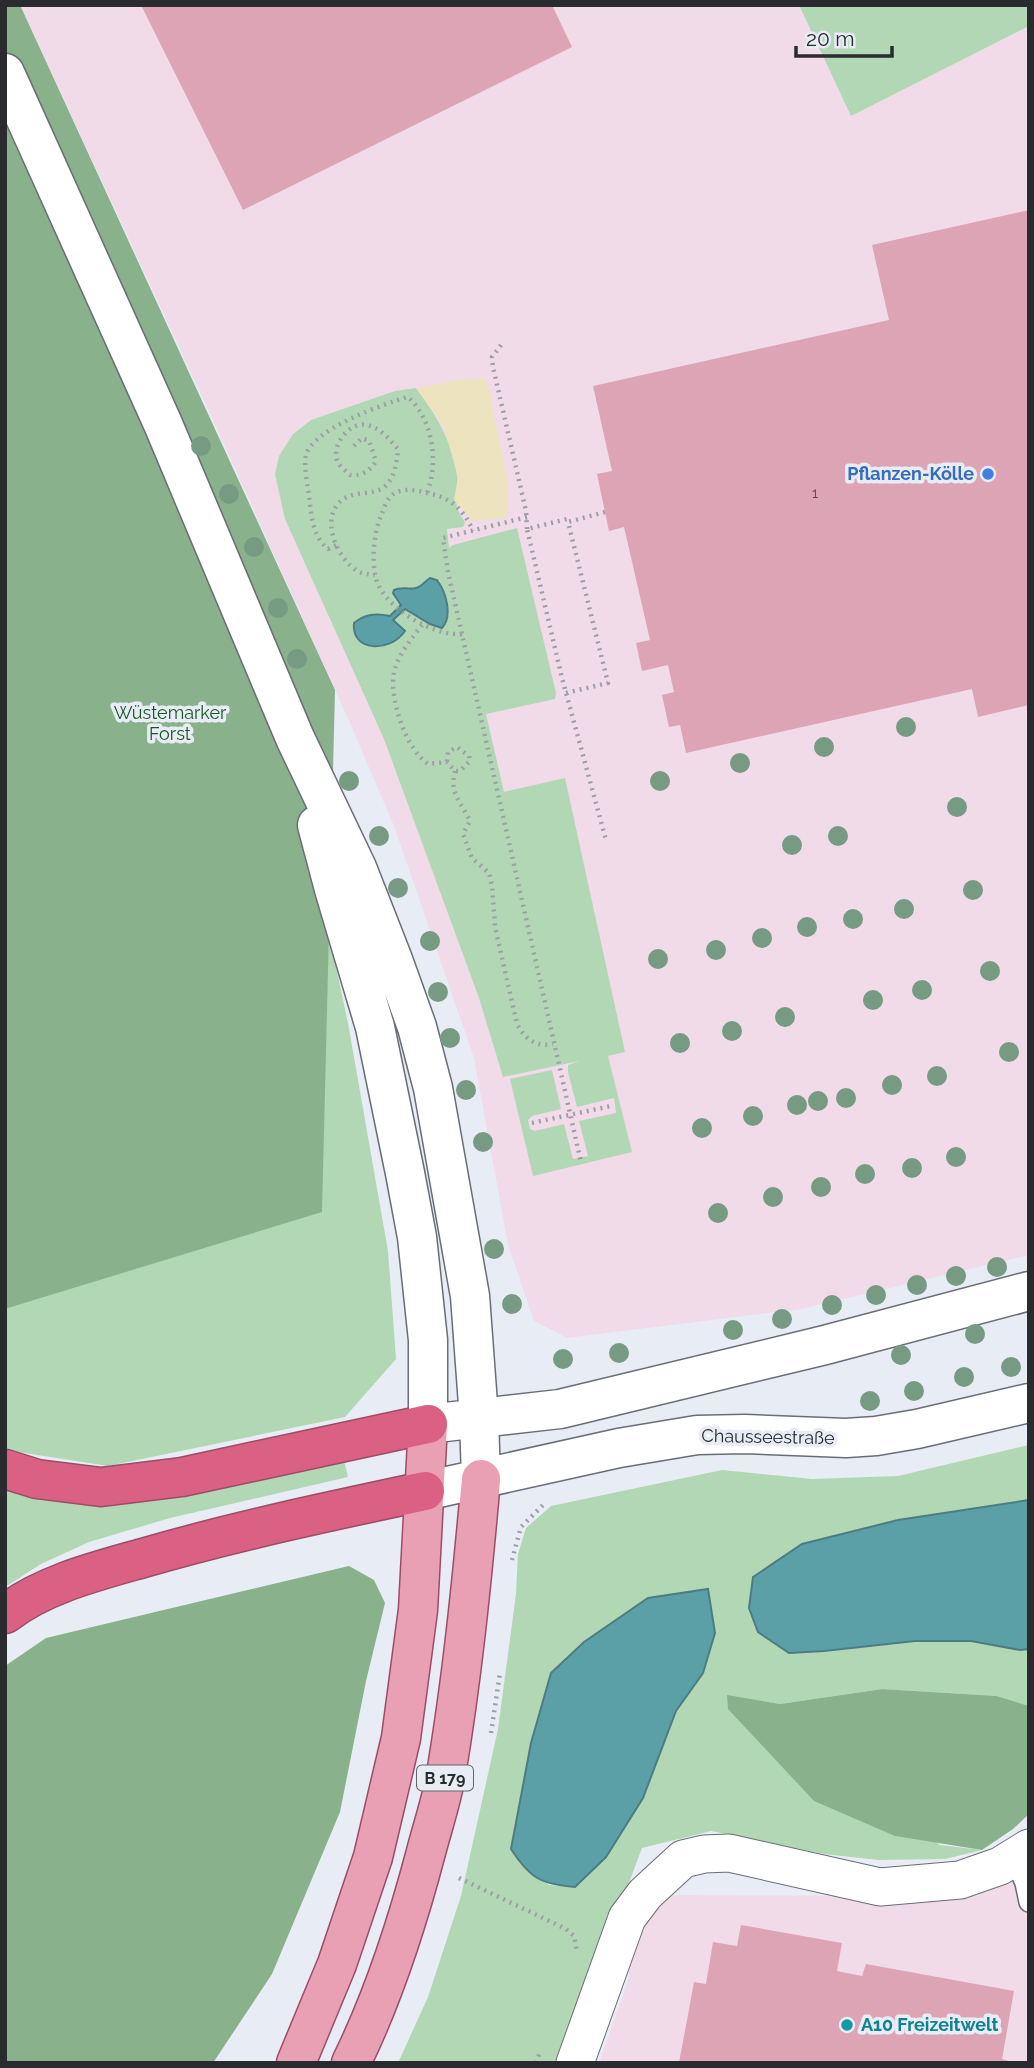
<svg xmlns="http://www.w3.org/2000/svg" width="1034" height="2068" font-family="Raleway,sans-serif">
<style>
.commercial{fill:#f1dbe8}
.green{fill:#b2d7b5;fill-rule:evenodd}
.forest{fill:#89b28c}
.sand{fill:#ede3be}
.water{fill:#5ba0a7;stroke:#4c7d83;stroke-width:2}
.building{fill:#dda4b6}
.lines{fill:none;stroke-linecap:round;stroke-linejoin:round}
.lane-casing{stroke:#696d75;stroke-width:22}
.street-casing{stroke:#696d75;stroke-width:39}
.secondary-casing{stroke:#696d75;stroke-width:41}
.primary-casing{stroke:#9c4d66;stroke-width:41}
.highway-casing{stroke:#9c4d66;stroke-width:41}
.path{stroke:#9ca0a6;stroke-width:4.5;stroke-dasharray:2 5;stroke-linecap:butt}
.lane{stroke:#fff;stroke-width:19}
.street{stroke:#fff;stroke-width:37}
.secondary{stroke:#fff;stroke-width:38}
.primary{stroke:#e9a0b5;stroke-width:38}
.highway{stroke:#da6084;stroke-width:38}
.tree{fill:#779a83}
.shop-dot{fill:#3f7fe0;stroke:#e8ecf5;stroke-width:2.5}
.culture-dot{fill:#0f9aa8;stroke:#e8ecf5;stroke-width:2.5}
.labels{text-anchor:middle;stroke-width:7;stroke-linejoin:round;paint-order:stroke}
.number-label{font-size:14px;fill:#564950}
.shield{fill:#e8ecf5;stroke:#62656a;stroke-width:2}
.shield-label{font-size:16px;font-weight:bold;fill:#292b2e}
.shop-label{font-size:18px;font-weight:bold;fill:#366cbe;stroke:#e8ecf5;text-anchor:end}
.park-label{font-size:18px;fill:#1a5625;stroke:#e8ecf5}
.street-label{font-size:18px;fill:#292b2e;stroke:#e8ecf5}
.culture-label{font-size:18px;font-weight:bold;fill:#0d838f;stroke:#e8ecf5;text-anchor:start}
</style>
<rect width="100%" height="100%" fill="#e8ecf5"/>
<path class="commercial" d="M20,5H799L851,115L1029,26V1255L801,1309L567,1338L534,1321L508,1245L474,1058L394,826L350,723L219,433Z
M1029,1855V2063H599L629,1978V1895L979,1896Z"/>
<path class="green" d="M799,5H1029V26L851,116Z
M416,388C437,416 452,441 457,476C461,498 449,500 465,522L463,527L447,529L449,548L453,545L517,528L556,693L555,699L486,714L504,792L565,778L625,1052L608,1056L632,1152L533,1176L510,1079L552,1070L561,1109L532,1116L528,1120L530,1129L535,1131L564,1124L573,1159L588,1156L579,1121L616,1113L614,1098L577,1107L568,1072V1065L579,1061L503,1077L479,998L384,739L285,519L275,474L279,456L293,434L311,420L395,391Z
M329,934L348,1023L388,1251L396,1359L345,1417L108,1466L5,1450V1308H8Z
M1029,1445V1500L898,1520L802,1544L789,1653L824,1651L915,1641H971L1020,1650L1029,1649V1706L997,1696L882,1689L780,1704L727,1696L940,1845L982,1850L945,1859L878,1860L824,1854L711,1831L642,1848L561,2063H398L428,1997L461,1896L498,1729L516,1594L518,1554L526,1528L551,1506L722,1470L812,1479L898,1476ZM707,1589L715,1633L703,1673L676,1711L643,1798L606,1857L575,1887L549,1885L511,1849L531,1743L551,1673Z
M343,1456L348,1477L170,1518L89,1542L41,1564L5,1587V1486Z"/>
<path class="forest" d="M5,5H20L335,690L322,1212L8,1308H5Z
M349,1566L374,1580L385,1603L366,1681L340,1812L272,1974L213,2063H5V1666L46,1638Z
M882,1689L997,1696L1029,1706V1814L1013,1829L982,1850L895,1836L814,1801L728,1709L727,1695L780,1704Z"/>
<path class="sand" d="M484,379L488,386L507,478L508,517L473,521L454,500L458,477L444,427L416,388L457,380Z"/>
<path class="water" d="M430,578L437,580C446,592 453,616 442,628L430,624L405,609L393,620L405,631C390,653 351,652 354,623C365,614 376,613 390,616L401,605L393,593L394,590C402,586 408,590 416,588C422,587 425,581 430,578Z
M1029,1500V1649L1020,1650L971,1641H915L824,1651L789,1653L758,1632L749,1608L753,1577L802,1544L898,1520Z
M708,1589L715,1633L703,1673L676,1711L643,1798L606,1857L575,1887C540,1884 530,1878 511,1849L531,1743L551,1673L584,1642L648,1598Z"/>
<path class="building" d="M141,5H552L572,47L243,210Z
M1029,210V705L978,717L972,689L686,753L680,725L669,727L662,695L674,692L668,665L642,671L636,643L650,640L624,527L609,531L597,474L612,471L593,386L889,320L872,245Z
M741,1925L842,1943L837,1971L862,1976L866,1964L1014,1991L1002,2059L1016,2063H679L694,1982L706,1984L713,1942L737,1946Z"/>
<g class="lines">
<g class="lane-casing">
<path id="lane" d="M1014,1858L1025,1883L1029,1902"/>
</g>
<g class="street-casing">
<path id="street" d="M575,2063L627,1918L645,1894L683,1859L704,1854L729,1853L880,1887L960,1880L1000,1866L1029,1848"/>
</g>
<g class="secondary-casing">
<path id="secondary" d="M5,73L163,424L295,738L357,868L393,960L417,1027L433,1088L470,1296L479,1418L481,1479
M317,825L334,889L375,1027L405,1173L417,1237L428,1340V1424L560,1409L825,1345L1029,1291
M425,1491L619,1448L697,1435L745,1434L846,1438L876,1436L917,1429L1029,1403"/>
</g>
<g class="primary-casing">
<path id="primary" d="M296,2063L337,1964L373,1857L401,1738L418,1610L428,1424
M351,2063C384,1996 407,1924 426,1852C432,1829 440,1805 445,1780C462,1681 472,1580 481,1479"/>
</g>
<g class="highway-casing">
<path id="highway" d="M5,1469L37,1479L101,1487L182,1477L428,1424
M5,1614C44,1584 97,1571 143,1558C236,1531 331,1511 425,1491"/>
</g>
<path class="path" d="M501,345L492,357L493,367L526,511L527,529
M354,446L362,438L369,441L376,461C370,471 362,476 350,475C347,472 340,467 338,463C330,446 349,421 367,425C381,428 389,439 398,449C393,514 358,479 337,505C322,525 339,561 359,572C364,574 369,574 375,575
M605,512L568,522L567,519L527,529L562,678L606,840
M527,517L443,538L448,572L581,1162
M336,545L328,549C314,538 312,520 310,504C309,492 303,466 306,455C313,429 383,404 408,397C433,420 439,462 427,493
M422,625C412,638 397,656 394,673C389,699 406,749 428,764L447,762L455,771H460L470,761L469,756L457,747L448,752L447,762
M462,634C433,637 379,605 375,574C372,556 374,532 381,516C384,508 387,497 395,493C407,487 419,491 431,494C452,498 465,512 473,531
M566,693L608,683L568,522
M455,771C449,793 461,802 470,821L463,834L472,858L489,873L492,885L495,927L517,1024C525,1039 535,1047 553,1044
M532,1123L611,1106
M512,1560L521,1527L545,1503
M491,1733L500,1673
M459,1878L566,1929L574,1936L577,1952
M536,2063L540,2052"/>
<use href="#lane" class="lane"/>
<use href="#street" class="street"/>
<use href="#secondary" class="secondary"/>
<use href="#primary" class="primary"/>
<use href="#highway" class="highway"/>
</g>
<g class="tree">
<circle cx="201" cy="446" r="10"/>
<circle cx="229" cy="494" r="10"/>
<circle cx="254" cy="547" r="10"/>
<circle cx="278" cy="608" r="10"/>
<circle cx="297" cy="659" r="10"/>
<circle cx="906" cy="727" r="10"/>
<circle cx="824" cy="747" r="10"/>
<circle cx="740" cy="763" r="10"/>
<circle cx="349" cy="781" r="10"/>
<circle cx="660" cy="781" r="10"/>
<circle cx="957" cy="807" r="10"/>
<circle cx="379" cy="836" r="10"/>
<circle cx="838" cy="836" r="10"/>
<circle cx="792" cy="845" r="10"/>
<circle cx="398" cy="888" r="10"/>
<circle cx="973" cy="890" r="10"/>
<circle cx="904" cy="909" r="10"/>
<circle cx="853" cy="919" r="10"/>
<circle cx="807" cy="927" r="10"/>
<circle cx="762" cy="938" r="10"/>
<circle cx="430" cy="941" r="10"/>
<circle cx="716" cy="950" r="10"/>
<circle cx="658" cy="959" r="10"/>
<circle cx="990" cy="971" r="10"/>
<circle cx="922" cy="990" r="10"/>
<circle cx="438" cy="992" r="10"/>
<circle cx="873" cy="1000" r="10"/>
<circle cx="785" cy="1017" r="10"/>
<circle cx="732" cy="1031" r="10"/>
<circle cx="450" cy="1038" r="10"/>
<circle cx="680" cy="1043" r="10"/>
<circle cx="1009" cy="1052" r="10"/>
<circle cx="937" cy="1076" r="10"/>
<circle cx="892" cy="1085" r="10"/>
<circle cx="466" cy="1090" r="10"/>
<circle cx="846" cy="1098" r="10"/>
<circle cx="818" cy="1101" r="10"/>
<circle cx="797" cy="1105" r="10"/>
<circle cx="753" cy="1116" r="10"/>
<circle cx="702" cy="1128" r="10"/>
<circle cx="483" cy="1142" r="10"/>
<circle cx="956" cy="1157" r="10"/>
<circle cx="912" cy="1168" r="10"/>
<circle cx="865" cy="1174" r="10"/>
<circle cx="821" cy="1187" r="10"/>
<circle cx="773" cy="1197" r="10"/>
<circle cx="718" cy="1213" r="10"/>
<circle cx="494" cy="1249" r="10"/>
<circle cx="997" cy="1267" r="10"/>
<circle cx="956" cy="1276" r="10"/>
<circle cx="917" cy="1285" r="10"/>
<circle cx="876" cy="1295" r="10"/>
<circle cx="512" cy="1304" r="10"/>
<circle cx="832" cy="1305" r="10"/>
<circle cx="782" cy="1319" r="10"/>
<circle cx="733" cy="1330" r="10"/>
<circle cx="975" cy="1334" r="10"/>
<circle cx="619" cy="1353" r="10"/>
<circle cx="901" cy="1355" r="10"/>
<circle cx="563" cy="1359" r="10"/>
<circle cx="1011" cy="1367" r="10"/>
<circle cx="964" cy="1377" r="10"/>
<circle cx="914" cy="1391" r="10"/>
<circle cx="870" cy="1401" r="10"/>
</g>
<circle class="shop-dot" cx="988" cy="474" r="7"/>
<circle class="culture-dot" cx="847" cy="2025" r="7"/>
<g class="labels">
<g class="number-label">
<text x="815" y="498">1</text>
</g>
<rect class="shield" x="417" y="1765.5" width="56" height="25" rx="5"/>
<g class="shield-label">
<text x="445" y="1784">B 179</text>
</g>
<g class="shop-label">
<text x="974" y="480">Pflanzen-Kölle</text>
</g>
<g class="park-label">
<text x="170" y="719">Wüstemarker<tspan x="170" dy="21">Forst</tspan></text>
</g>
<g class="street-label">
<text transform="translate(768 1437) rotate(1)" y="6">Chausseestraße</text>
</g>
<g class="culture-label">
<text x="861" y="2031">A10 Freizeitwelt</text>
</g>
</g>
<rect width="1034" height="2068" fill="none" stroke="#292b2e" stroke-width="14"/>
<path d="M796 46v10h96v-10" fill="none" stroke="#292b2e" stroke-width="3.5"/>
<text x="806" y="46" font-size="21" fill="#292b2e" stroke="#e8ecf5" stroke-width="5" paint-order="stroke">20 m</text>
</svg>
